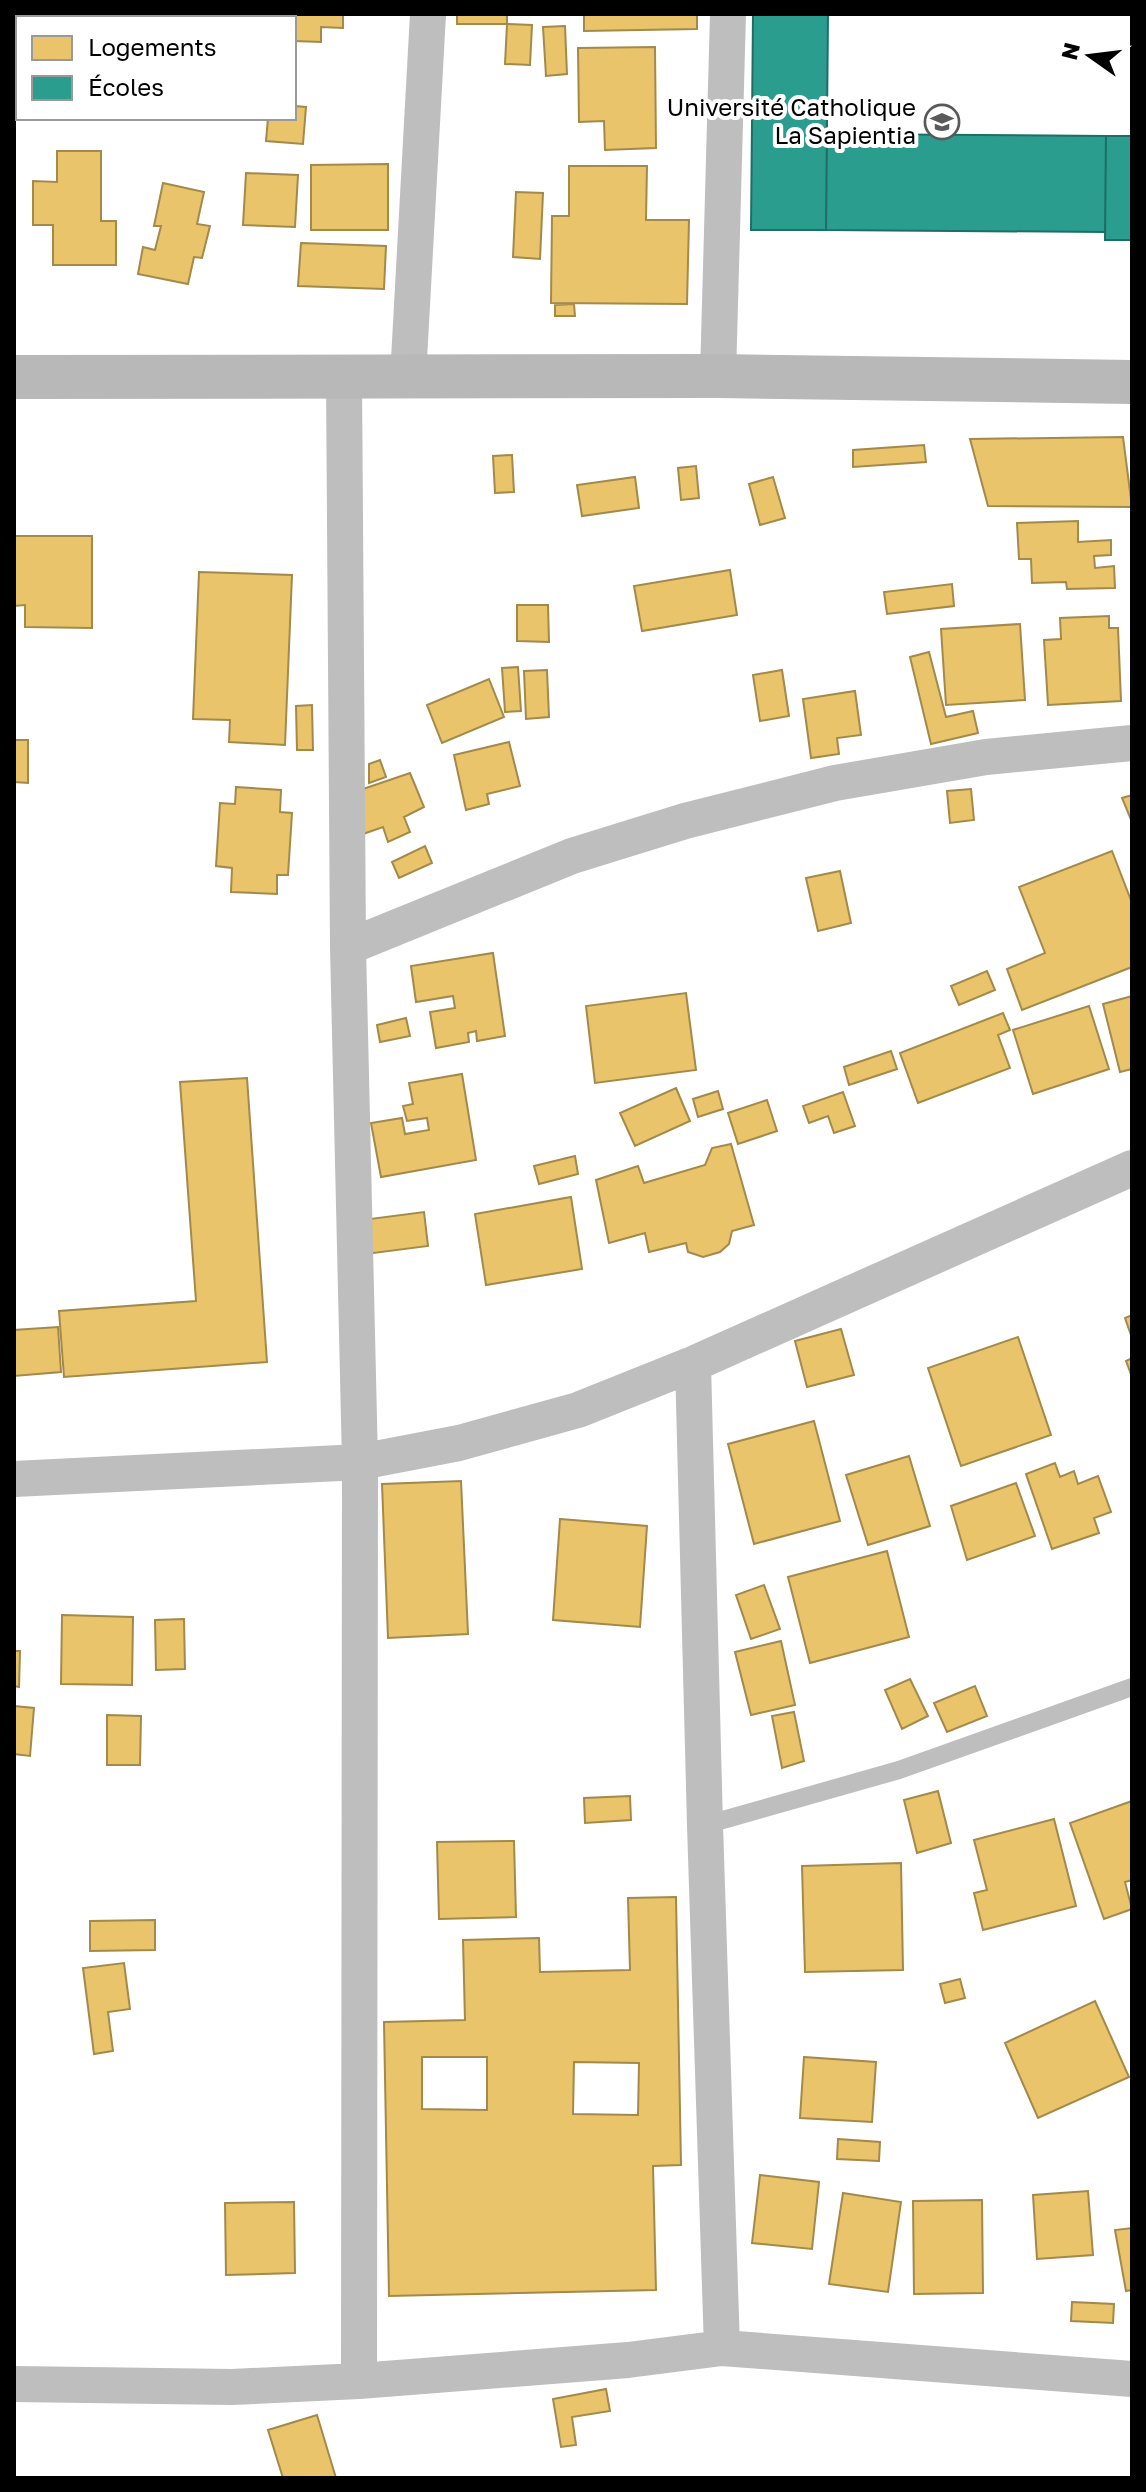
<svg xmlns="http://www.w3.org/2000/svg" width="1146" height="2492" font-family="'Golos Text',sans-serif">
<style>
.homes{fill:#e9c46a;stroke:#a3894a;stroke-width:2;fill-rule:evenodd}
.schools{fill:#2a9d8f;stroke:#1d6e64;stroke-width:2}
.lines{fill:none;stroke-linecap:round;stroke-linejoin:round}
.lane{stroke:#bebebe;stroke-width:18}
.street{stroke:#bebebe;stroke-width:36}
.secondary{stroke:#b8b8b8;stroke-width:44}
.labels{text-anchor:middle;stroke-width:8;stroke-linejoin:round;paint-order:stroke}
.poi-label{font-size:24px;fill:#000;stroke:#fff;text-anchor:end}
</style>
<rect width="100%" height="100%" fill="#fff"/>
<path class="homes" d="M42,14H100V18H42Z
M111,14H147V18H111Z
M155,14H211L210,18H154Z
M285,14H343V28L321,27V42L294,41V18H285Z
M457,14H507V24H457Z
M584,14H697V29L584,31Z
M507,24L532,25L530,65L505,64Z
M565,26L567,74L546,76L543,27Z
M14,43H18V64H14Z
M655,47L656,148L605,150L604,121L579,122L578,48Z
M294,106L306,107L303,144L266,141L268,118H294Z
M57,151H101V221H116V265H53V225H33V181L57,182Z
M388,164V230H311V165Z
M569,166H647L646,220H689L687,304L551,303L552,216H569Z
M246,173L298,175L295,227L243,225Z
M163,183L204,192L197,224L210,226L202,258L194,257L188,284L138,274L143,247L155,250L161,226H154Z
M516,192L543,193L540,259L513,257Z
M301,243L386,246L384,289L298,286Z
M574,304L575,316H555V305Z
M1123,437L1132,507L988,506L970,439Z
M924,445L926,462L853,467V450Z
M512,455L514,492L495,493L493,456Z
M696,466L699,498L681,500L678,468Z
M635,477L639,508L582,516L577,485Z
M773,477L785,518L760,525L749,484Z
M14,516L15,536H92V628L25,627V605L14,606Z
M1078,521V542L1111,540V555L1094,556L1095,568L1114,566L1115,588L1067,589L1066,582L1032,583L1031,559H1019L1017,523Z
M730,570L737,615L642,631L634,586Z
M199,572L292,575L285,745L229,742L230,720L193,719Z
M952,584L954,606L887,614L884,592Z
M517,605H548L549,642L517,641Z
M1109,616V628H1118L1121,701L1048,705L1044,640L1061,639L1060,618Z
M1020,624L1025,700L946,705L941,629Z
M929,652L946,717L973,711L978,733L931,744L910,657Z
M518,667L521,711L505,712L502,668Z
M547,670L549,717L526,719L524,671Z
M782,670L789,716L760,721L753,675Z
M489,679L504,717L442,743L427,705Z
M855,691L861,735L837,738L839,754L811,758L803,699Z
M312,705L313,750H297L296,706Z
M14,740H28V783L14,782Z
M509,742L520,786L487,794L489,804L466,810L454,755Z
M380,760L386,777L369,783V764Z
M410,773L424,807L404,817L410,832L388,842L383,827L363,834V789Z
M236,787L281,790L280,812L292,813L288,875H277V894L231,892L232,868L216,866L220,803L235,804Z
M971,789L974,820L950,823L947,791Z
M1132,795V822L1122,798Z
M425,846L432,863L399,878L392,862Z
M1112,851L1132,903V967L1022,1010L1007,969L1045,953L1019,887Z
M840,871L851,923L818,931L806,878Z
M493,953L505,1036L477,1041L476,1031L468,1033L469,1042L436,1048L430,1012L455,1008L453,996L416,1002L411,966Z
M987,971L995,990L959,1005L951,986Z
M686,993L696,1070L595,1083L586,1006Z
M1132,996V1069L1120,1072L1103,1004Z
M1089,1006L1109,1069L1033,1094L1013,1030Z
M1003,1013L1010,1030L998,1035L1010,1068L918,1103L900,1053Z
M406,1018L410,1036L380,1042L377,1025Z
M891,1051L897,1069L849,1085L844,1067Z
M462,1074L476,1160L381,1177L371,1123L402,1118L405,1134L429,1130L427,1118L407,1121L403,1106L413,1104L409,1083Z
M247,1078L267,1362L64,1377L59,1311L196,1301L180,1082Z
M676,1088L690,1121L635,1146L620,1113Z
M718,1091L723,1109L698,1117L693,1099Z
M843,1092L855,1126L834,1133L828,1116L809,1123L803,1106Z
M767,1100L777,1131L738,1144L728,1113Z
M731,1144L754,1225L732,1231L729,1244L720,1252L703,1257L688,1252L686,1243L649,1252L645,1233L609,1243L596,1180L638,1166L644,1183L705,1165L712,1148Z
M575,1156L578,1174L539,1184L534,1166Z
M571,1197L582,1269L486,1285L475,1214Z
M424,1212L428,1246L366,1254L362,1220Z
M1132,1315V1338L1125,1318Z
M58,1327L61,1372L14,1376V1330Z
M841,1329L854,1375L807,1387L795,1341Z
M1018,1337L1051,1435L961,1466L928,1368Z
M1132,1358V1377L1126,1361Z
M814,1421L840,1521L754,1544L728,1444Z
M909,1456L930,1526L868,1545L846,1475Z
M1055,1463L1060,1477L1074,1471L1078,1484L1098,1476L1111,1512L1094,1518L1099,1533L1052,1549L1026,1474Z
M461,1481L468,1634L388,1638L382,1484Z
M1016,1483L1035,1536L967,1560L951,1506Z
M560,1519L647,1526L640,1627L553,1620Z
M887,1551L909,1637L810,1663L788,1577Z
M764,1585L780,1629L751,1639L736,1595Z
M62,1615L133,1617L132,1685L61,1684Z
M184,1619L185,1669L156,1670L155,1620Z
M781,1641L795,1705L751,1715L735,1652Z
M14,1651H20L19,1687L14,1686Z
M910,1679L928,1716L902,1729L885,1690Z
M975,1686L987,1716L947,1732L934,1703Z
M14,1706L34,1708L30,1756L14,1754Z
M794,1712L804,1761L782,1768L772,1716Z
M107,1715L141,1716L140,1765H107Z
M938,1791L951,1843L917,1853L904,1800Z
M630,1796L631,1820L585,1823L584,1798Z
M1132,1801V1880L1125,1882L1132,1909L1104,1919L1070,1823Z
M1054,1819L1076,1906L983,1930L974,1893L987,1890L974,1840Z
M514,1841L516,1917L439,1919L437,1842Z
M901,1863L903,1970L805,1972L802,1866Z
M676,1897L681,2165L653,2166L656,2290L389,2296L384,2022L465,2020L463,1940L539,1938L540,1972L630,1970L628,1898ZM422,2057H487V2110L422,2109ZM574,2062L639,2063L638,2115L573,2114Z
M155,1920V1950L90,1951V1921Z
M124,1963L130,2009L108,2012L113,2051L94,2054L83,1968Z
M960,1979L965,1998L945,2003L940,1984Z
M1095,2001L1129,2077L1038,2118L1005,2043Z
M804,2057L876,2062L872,2122L800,2118Z
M838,2139L880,2142L879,2161L837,2159Z
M760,2175L819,2182L812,2249L752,2243Z
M1088,2191L1093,2255L1037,2259L1033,2195Z
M843,2193L901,2202L888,2292L829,2284Z
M982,2200L983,2293L914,2294L913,2201Z
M294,2202L295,2273L226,2275L225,2203Z
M1132,2228V2290L1126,2291L1115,2230Z
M1072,2302L1114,2304L1113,2323L1071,2321Z
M606,2389L610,2411L572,2417L576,2445L561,2447L553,2399Z
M317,2415L336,2478H283L268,2430Z"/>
<path class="schools" d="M753,14H828L826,230H751Z
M827,134L1106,136L1105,232L826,230Z
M1106,136H1132V240H1105Z"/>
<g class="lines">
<path class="lane" d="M705,1825L899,1770L1132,1687"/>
<path class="street" d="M718,376L728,14
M344,378L348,947L360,1462L359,2381
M408,378L428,14
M348,947L572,856L685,821L835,783L986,757L1132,743
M693,1364L705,1825L722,2348
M14,1479L360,1462L459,1443L578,1410L693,1364L1132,1168
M14,2384L232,2387L359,2381L628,2360L722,2348L1132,2379"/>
<path class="secondary" d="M14,377L718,376L1132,382"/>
</g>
<defs>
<g id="university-ring" transform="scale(1.8)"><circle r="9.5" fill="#fff" stroke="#595959" stroke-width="1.5"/><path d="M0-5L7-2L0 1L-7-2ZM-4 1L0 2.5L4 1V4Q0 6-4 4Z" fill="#595959"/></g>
</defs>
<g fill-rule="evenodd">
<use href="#university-ring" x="942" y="122"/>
</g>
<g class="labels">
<g class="poi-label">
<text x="916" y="116">Université Catholique<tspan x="916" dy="28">La Sapientia</tspan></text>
</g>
</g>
<rect width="1146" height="2492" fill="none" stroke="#000000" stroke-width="32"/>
<rect x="16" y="16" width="280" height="104" fill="#ffffff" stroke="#999999" stroke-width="2"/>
<rect x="32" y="36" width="40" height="24" fill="#e9c46a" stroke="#999999" stroke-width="2"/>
<text x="88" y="56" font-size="24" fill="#000000">Logements</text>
<rect x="32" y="76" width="40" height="24" fill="#2a9d8f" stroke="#999999" stroke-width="2"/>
<text x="88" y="96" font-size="24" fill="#000000">Écoles</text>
<g transform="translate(1090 56) rotate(284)" stroke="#ffffff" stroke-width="6" paint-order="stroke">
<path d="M0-6L14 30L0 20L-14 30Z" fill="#000000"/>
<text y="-12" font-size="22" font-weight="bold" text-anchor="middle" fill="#000000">N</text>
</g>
</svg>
